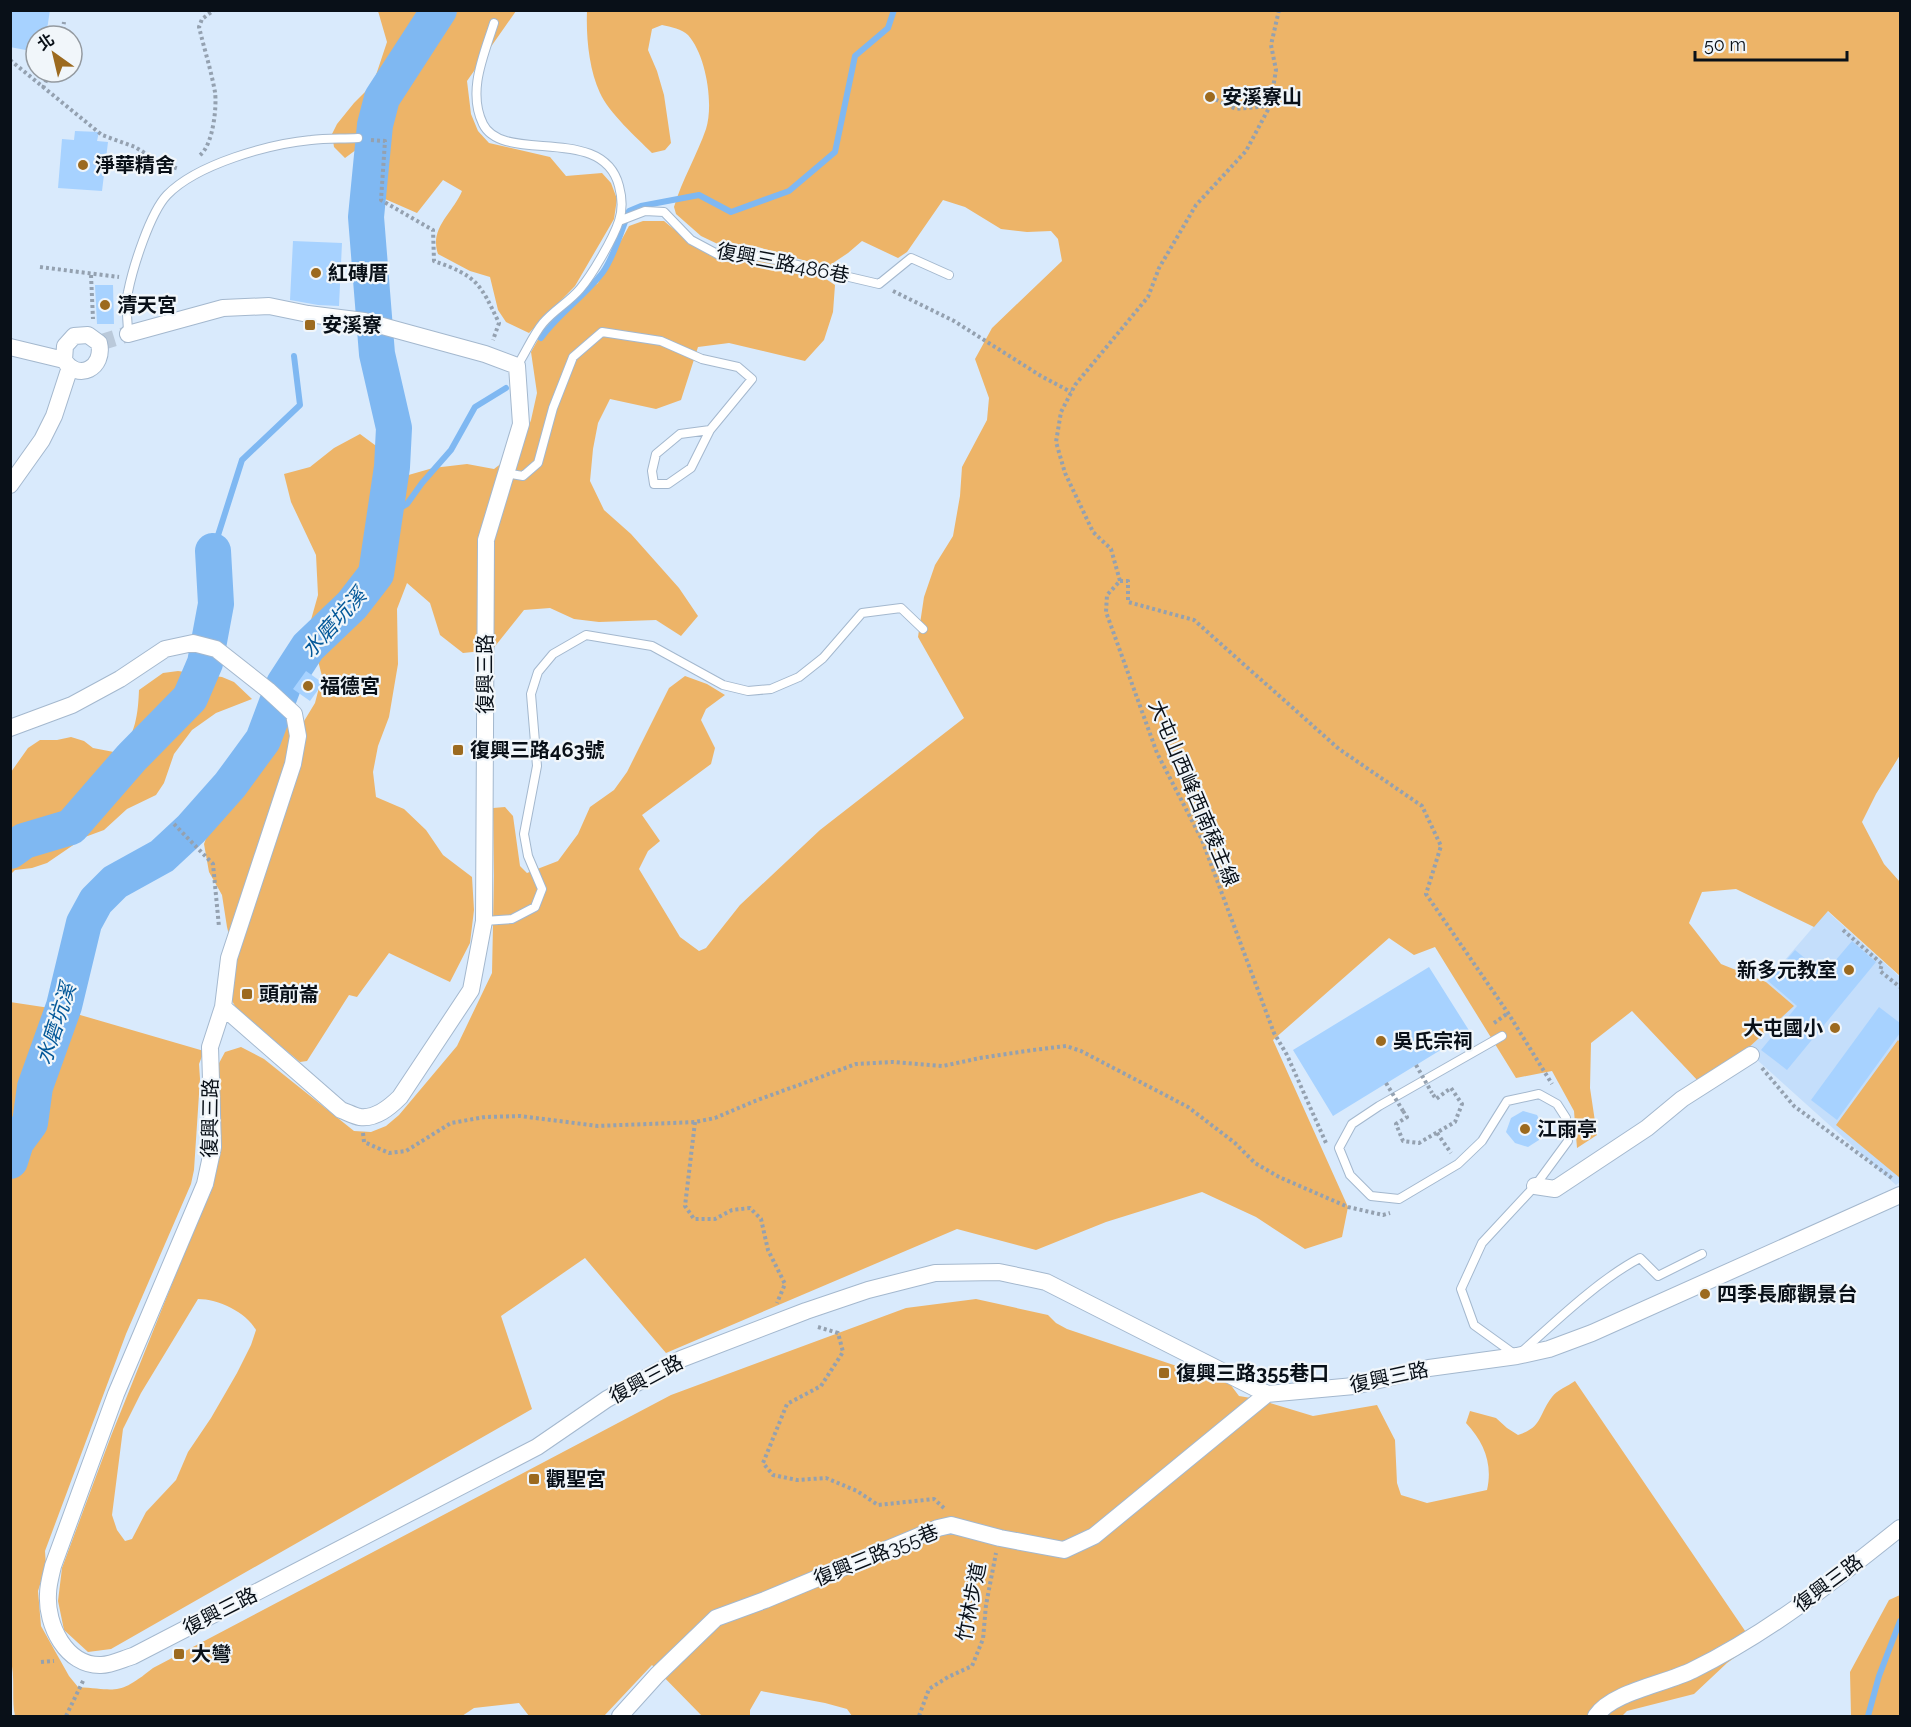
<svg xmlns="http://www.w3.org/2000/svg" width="1911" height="1727" font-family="Raleway,'Noto Sans TC',sans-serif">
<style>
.built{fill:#c4defb}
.green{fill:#edb468;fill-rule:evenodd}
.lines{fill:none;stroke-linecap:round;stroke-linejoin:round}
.stream{stroke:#7fb8f2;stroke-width:6}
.river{stroke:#7fb8f2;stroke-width:36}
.building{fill:#a7d2ff}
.street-tunnel{stroke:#bac9da;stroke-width:16;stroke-dasharray:16 8;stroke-linecap:butt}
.lane-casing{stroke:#a4b8ce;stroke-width:10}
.street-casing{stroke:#a4b8ce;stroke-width:18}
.path{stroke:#94a1b0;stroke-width:4;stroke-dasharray:3 3;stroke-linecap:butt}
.lane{stroke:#fff;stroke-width:8}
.street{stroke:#fff;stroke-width:16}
.path-bridge{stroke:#94a1b0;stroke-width:4;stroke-dasharray:3 3;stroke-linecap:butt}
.poi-dot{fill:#9c6a1f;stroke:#f1f6fa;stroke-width:2}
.labels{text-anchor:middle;stroke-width:4.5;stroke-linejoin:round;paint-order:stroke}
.poi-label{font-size:20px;font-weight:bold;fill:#091018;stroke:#f1f6fa;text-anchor:start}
.street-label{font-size:20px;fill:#091018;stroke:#f1f6fa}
.water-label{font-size:21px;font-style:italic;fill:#035899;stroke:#f1f6fa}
</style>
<rect width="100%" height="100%" fill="#d9eafc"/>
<path class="built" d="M1827,911L1900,977V1182L1896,1185L1746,1050L1793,1006L1766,982Z"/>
<path class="green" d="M378,11H516L467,81L471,114L478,131L489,143L550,157L566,176L602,173L611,183L617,199L614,219L575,286L529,333L506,322L498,310L490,277L470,271L438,254C429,228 453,213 462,191L443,180L417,213L385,199L391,139L387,132H380L345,158L334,147L332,134L337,124L354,103L373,84L387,42Z
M587,11H1900V755L1876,794L1862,822L1884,864L1900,882V976L1828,911L1814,927L1736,889L1702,892L1689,923L1721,964L1766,982L1794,1006L1746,1050L1699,1082L1632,1011L1591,1043L1590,1088L1597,1135L1577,1148L1574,1111L1552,1071L1516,1078L1435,947L1414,955L1389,938L1273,1040L1348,1207L1342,1237L1305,1249L1256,1217L1202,1192L1106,1222L1036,1250L957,1229L666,1353L585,1258L501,1316L532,1409L111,1649L88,1652L64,1630L58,1601L62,1568L111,1436L188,1244L213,1187L221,1144L218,1065L225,1052L241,1047L264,1059L354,1131L371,1132L386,1126L399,1115L457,1046L492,973L494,876L493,808L505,807L513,816L520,866L527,873L558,861L578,834L590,807L614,790L627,772L669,688L685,676L707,684L725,695L706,709L701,720L715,748L711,764L642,815L660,841L648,851L639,869L680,937L699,951L706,948L740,905L820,830L964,718L918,637L924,597L935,565L953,536L960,496L962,467L987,420L989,398L975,359L992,328L1062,261L1058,239L1051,231L1027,232L1001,229L965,207L943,200L907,252L898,258L862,241L848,253L827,267L758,247H724L701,236L676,214L674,207C682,180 697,155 706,129C714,104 706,55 688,35C682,29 671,27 662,25L652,29L648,50L657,71L664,95L671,143L665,150L652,153C637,138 609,113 600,93C589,69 586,37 587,11ZM198,1299C218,1299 246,1312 256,1330L251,1345L237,1373L211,1418L188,1452L176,1480L146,1512L132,1539L125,1541L117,1530L112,1515L123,1429L141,1393Z
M643,221H664L682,236L723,260H760L820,275L835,285L833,312L824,340L805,361L729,343L698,347L681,400L656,409L610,399L598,423L593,449L590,481L604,510L631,534L679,588L698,616L681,636L656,620L599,622L574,619L550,608L524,610L492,650L463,653L440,635L430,603L407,583L397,609L398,664L389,717L378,746L373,772L376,797L404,809L426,830L443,855L472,877L474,910L470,943L450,982L389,953L357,997L349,995L307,1061L300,1062L247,1018L235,1006L231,999L235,959L227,927L222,895L209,872L204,844L213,819L218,774L245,743L282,722L298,731L315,703L322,676L309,627L318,595L316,555L291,502L284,474L310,467L334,448L360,434L383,451L405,476L433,468L467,464L494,469L520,449L531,420L537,393L531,352L544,329L566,307L598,283L629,226Z
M178,671L222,677L234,682L252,699L216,713L192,730L174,754L164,783L156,795L127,809L104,830L85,837L47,863L32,868L15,870L11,874V772L28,748L40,740H57L71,737L84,741L93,748L119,753C136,735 138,713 139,690L163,673Z
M10,1002L63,1010L204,1051L199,1064L200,1079L194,1170L191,1184L126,1334L45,1551L46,1566L38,1591L41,1626L69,1676L78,1687C119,1690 119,1695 153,1668L671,1395L906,1308L976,1299L1048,1315L1056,1323L1067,1329L1230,1384L1239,1396L1257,1399L1313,1416L1377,1405L1395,1440L1397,1483L1401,1495L1427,1503L1487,1490C1493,1464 1484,1442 1466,1423L1470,1411L1496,1418L1507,1428L1518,1435C1543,1427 1538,1415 1552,1397C1557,1390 1568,1386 1575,1381L1754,1644L1727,1663L1694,1694L1627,1711L1622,1716H852L847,1709L825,1703L761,1691L750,1710V1716H702L652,1665L604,1716H529L519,1703L474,1708L462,1716H15C11,1697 16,1677 10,1657Z
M1898,1040L1900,1042V1178L1836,1125Z
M1900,1595V1716H1851L1850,1672L1889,1600Z"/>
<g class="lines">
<path class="stream" d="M541,338C559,313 585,296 603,272C614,257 622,229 629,211L641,206L699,195L731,212L789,191L835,152L855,56L888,28L894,10
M385,517L407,504L422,483L451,450L475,407L506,388
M213,551L242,460L300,405L294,356
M1868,1716L1879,1676L1900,1621"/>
<path class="river" d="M10,851L24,841L71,827L132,757L190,698L205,663L216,604L213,551
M10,1161L16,1142L30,1123L35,1087L64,1006L84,923L96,901L115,882L162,856L191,829L230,785L263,740L284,684L308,647L352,605L376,574L392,467L394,428L377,354L366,217L375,125L382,98L439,10"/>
</g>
<path class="building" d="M10,10H50L46,36H36V52L10,47Z
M75,131L99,132L97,141L108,142L102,191L58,188L62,139L74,140Z
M293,241L342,243L339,306L318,305L290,300Z
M95,285H113L114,324H97Z
M306,671L323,683L310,701L293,689Z
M1852,941L1876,962L1787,1070L1761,1050L1797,1006L1768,981L1795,950L1824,974Z
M1429,967L1470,1032L1333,1116L1293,1050Z
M1879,1007L1900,1023V1033L1837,1120L1811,1100Z
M1523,1111L1537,1115L1543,1127L1539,1140L1528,1147L1515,1143L1506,1132L1511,1118Z"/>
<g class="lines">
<path class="street-tunnel" d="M99,343L128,334"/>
<g class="lane-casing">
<path id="lane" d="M494,23C484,55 467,91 483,124C503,165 603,123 619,186C622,197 623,209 619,221C613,239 592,275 580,289C569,302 554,310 543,323C533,335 526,352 517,366
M619,221L645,211L664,212L691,240L719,255L735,258L759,256L879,284L911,258L949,275
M128,334C128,321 125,305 128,292C133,267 150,213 167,195C197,164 269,144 311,140C327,138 342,139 358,138
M505,473L523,476L538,463L553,408L573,357L602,332L661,341L702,359L738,367L752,379L710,430L680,434L656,454L652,471L654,484H668L691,468L710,430
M484,921L512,919L535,907L542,889L528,856L524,834L537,766L531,694L538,672L553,654L586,635L652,646L723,685L748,691L771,689L799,677L823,658L862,613L901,608L923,629
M1502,1036L1379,1106L1352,1124L1339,1148L1350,1175L1371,1196L1399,1199L1458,1164L1482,1141L1507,1101L1539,1094L1557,1104L1566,1118L1568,1141L1535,1186L1482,1243L1461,1289L1474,1325L1517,1356C1553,1324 1598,1280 1640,1258L1658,1276L1702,1254"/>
</g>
<g class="street-casing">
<path id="street" d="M128,334L223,308L269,306L308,314L364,321L485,354L517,366L521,424L486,540L484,921L471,990L400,1097C390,1107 376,1119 360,1117C354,1116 347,1112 341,1110L223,1007
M10,347L64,360L65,346L74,336L88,335L99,343C105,368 78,382 64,360
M10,485L42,440L54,416L70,367
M10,728L72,705L120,679L165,649L193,643L216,649L268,690L294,714L298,736L293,764L229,958L223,1007L210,1047L213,1147L205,1184L116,1394L53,1566C51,1575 48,1585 48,1594C46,1625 66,1666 101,1665C111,1665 123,1659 133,1656L537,1447L607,1399L681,1359L806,1311L868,1290L935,1273L999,1272L1046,1282L1267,1394L1354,1386L1429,1368L1517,1356L1549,1349L1592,1333L1900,1195
M1535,1186L1555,1189L1647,1128L1682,1099L1751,1055
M620,1716L657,1675L716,1618L765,1600L938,1528L951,1525L1000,1538L1064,1550L1094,1536L1267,1394
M1596,1716C1612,1692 1665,1684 1693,1670C1769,1633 1835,1580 1900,1528"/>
</g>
<path class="path" d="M1279,10L1271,45L1276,70L1270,106L1246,151L1196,205L1159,268L1148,297L1075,385L1061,412L1056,442L1065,473L1093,532L1111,549L1120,581L1107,595L1106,612L1157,753L1202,840L1274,1033L1287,1055L1326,1143
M62,36L64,22
M10,60L102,135L135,147L161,163L179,169
M43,88L50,72
M1210,97L1236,109L1270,106
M371,140L385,141L381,200L433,230L434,261C477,276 480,283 499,323L493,340
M200,155C213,145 217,107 215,92C211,70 204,48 199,27L202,19L214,10
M40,267L119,277
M91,275L93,319
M893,291L954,321L1041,376L1071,392
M1120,581H1128V602L1194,620L1339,749L1422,806L1441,846L1426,894L1508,1013L1552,1084
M174,824L213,864L219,927
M1843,930L1882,964L1880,971L1900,987
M1494,1023L1508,1013
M1762,1068L1794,1106L1893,1179
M1403,1111L1407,1117L1396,1124L1403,1141L1419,1143L1455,1122L1462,1104L1451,1088L1436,1099L1432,1093
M695,1122L685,1206L694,1219H715L732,1210L750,1208L761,1219L768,1250L785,1284L777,1303
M363,1133L364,1142L389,1153L406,1151L451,1123L485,1117L520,1116L598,1126L695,1122L715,1118L755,1101L856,1064L893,1062L943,1066L980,1058L1033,1050L1066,1046L1081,1051L1188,1107L1235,1143L1255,1163L1279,1177L1348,1207L1383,1215L1390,1213
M1437,1133L1451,1153
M818,1327L838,1333L843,1352L821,1386L787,1404L763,1463L773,1475L797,1480L826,1478L857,1491L878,1505L934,1499L945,1509
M41,1662L54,1661
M66,1716L84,1679
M919,1716L929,1689L948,1677L972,1666L983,1639L986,1605L996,1553"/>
<use href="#lane" class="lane"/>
<use href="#street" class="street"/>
<path class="path-bridge" d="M1416,1065L1432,1093
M1386,1083L1403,1111"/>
</g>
<g class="poi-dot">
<circle cx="1210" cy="97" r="6"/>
<circle cx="83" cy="165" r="6"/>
<circle cx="316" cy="273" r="6"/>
<circle cx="105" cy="305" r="6"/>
<rect x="304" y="319" width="12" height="12" rx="3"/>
<circle cx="308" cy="686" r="6"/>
<rect x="452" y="744" width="12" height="12" rx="3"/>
<circle cx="1849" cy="970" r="6"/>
<rect x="241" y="988" width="12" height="12" rx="3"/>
<circle cx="1835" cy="1028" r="6"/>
<circle cx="1381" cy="1041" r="6"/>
<circle cx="1525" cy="1129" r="6"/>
<circle cx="1705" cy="1294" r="6"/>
<rect x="1158" y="1367" width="12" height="12" rx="3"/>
<rect x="528" y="1473" width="12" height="12" rx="3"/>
<rect x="173" y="1648" width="12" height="12" rx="3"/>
</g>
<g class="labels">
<g class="poi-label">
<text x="1222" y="104">安溪寮山</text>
<text x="95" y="172">淨華精舍</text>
<text x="328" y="280">紅磚厝</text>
<text x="117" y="312">清天宮</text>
<text x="322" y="332">安溪寮</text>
<text x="320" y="693">福德宮</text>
<text x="470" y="757">復興三路463號</text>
<text x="1837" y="977" text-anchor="end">新多元教室</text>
<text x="259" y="1001">頭前崙</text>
<text x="1823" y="1035" text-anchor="end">大屯國小</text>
<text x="1393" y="1048">吳氏宗祠</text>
<text x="1537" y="1136">江雨亭</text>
<text x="1717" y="1301">四季長廊觀景台</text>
<text x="1176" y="1380">復興三路355巷口</text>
<text x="546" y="1486">觀聖宮</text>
<text x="191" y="1661">大彎</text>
</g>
<g class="street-label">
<text transform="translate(783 263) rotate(11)" y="7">復興三路486巷</text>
<text transform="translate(485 674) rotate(-90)" y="7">復興三路</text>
<text transform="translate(1194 793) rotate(67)" y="7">大屯山西峰西南稜主線</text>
<text transform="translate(210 1118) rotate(-89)" y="7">復興三路</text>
<text transform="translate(1389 1377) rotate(-12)" y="7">復興三路</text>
<text transform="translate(646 1379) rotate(-28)" y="7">復興三路</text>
<text transform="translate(876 1555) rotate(-22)" y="7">復興三路355巷</text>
<text transform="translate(1828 1583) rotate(-37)" y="7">復興三路</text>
<text transform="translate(971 1602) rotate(-79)" y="7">竹林步道</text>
<text transform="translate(220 1611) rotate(-27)" y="7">復興三路</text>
</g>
<g class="water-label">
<text transform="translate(334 623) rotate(-48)" y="7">水磨坑溪</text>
<text transform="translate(56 1024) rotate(-72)" y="7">水磨坑溪</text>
</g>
</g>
<rect width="1911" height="1727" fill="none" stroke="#091018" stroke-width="24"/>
<g transform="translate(54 54) rotate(326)"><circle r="28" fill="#f1f6fa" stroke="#949aa0" stroke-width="1.5"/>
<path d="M0-4.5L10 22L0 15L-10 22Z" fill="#9c6a1f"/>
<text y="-9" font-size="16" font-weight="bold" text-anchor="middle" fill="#091018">北</text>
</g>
<path d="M1695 51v9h152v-9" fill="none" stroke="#091018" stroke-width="3"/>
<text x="1704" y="51" font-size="18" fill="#091018" stroke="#f1f6fa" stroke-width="4.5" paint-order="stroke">50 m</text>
</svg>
